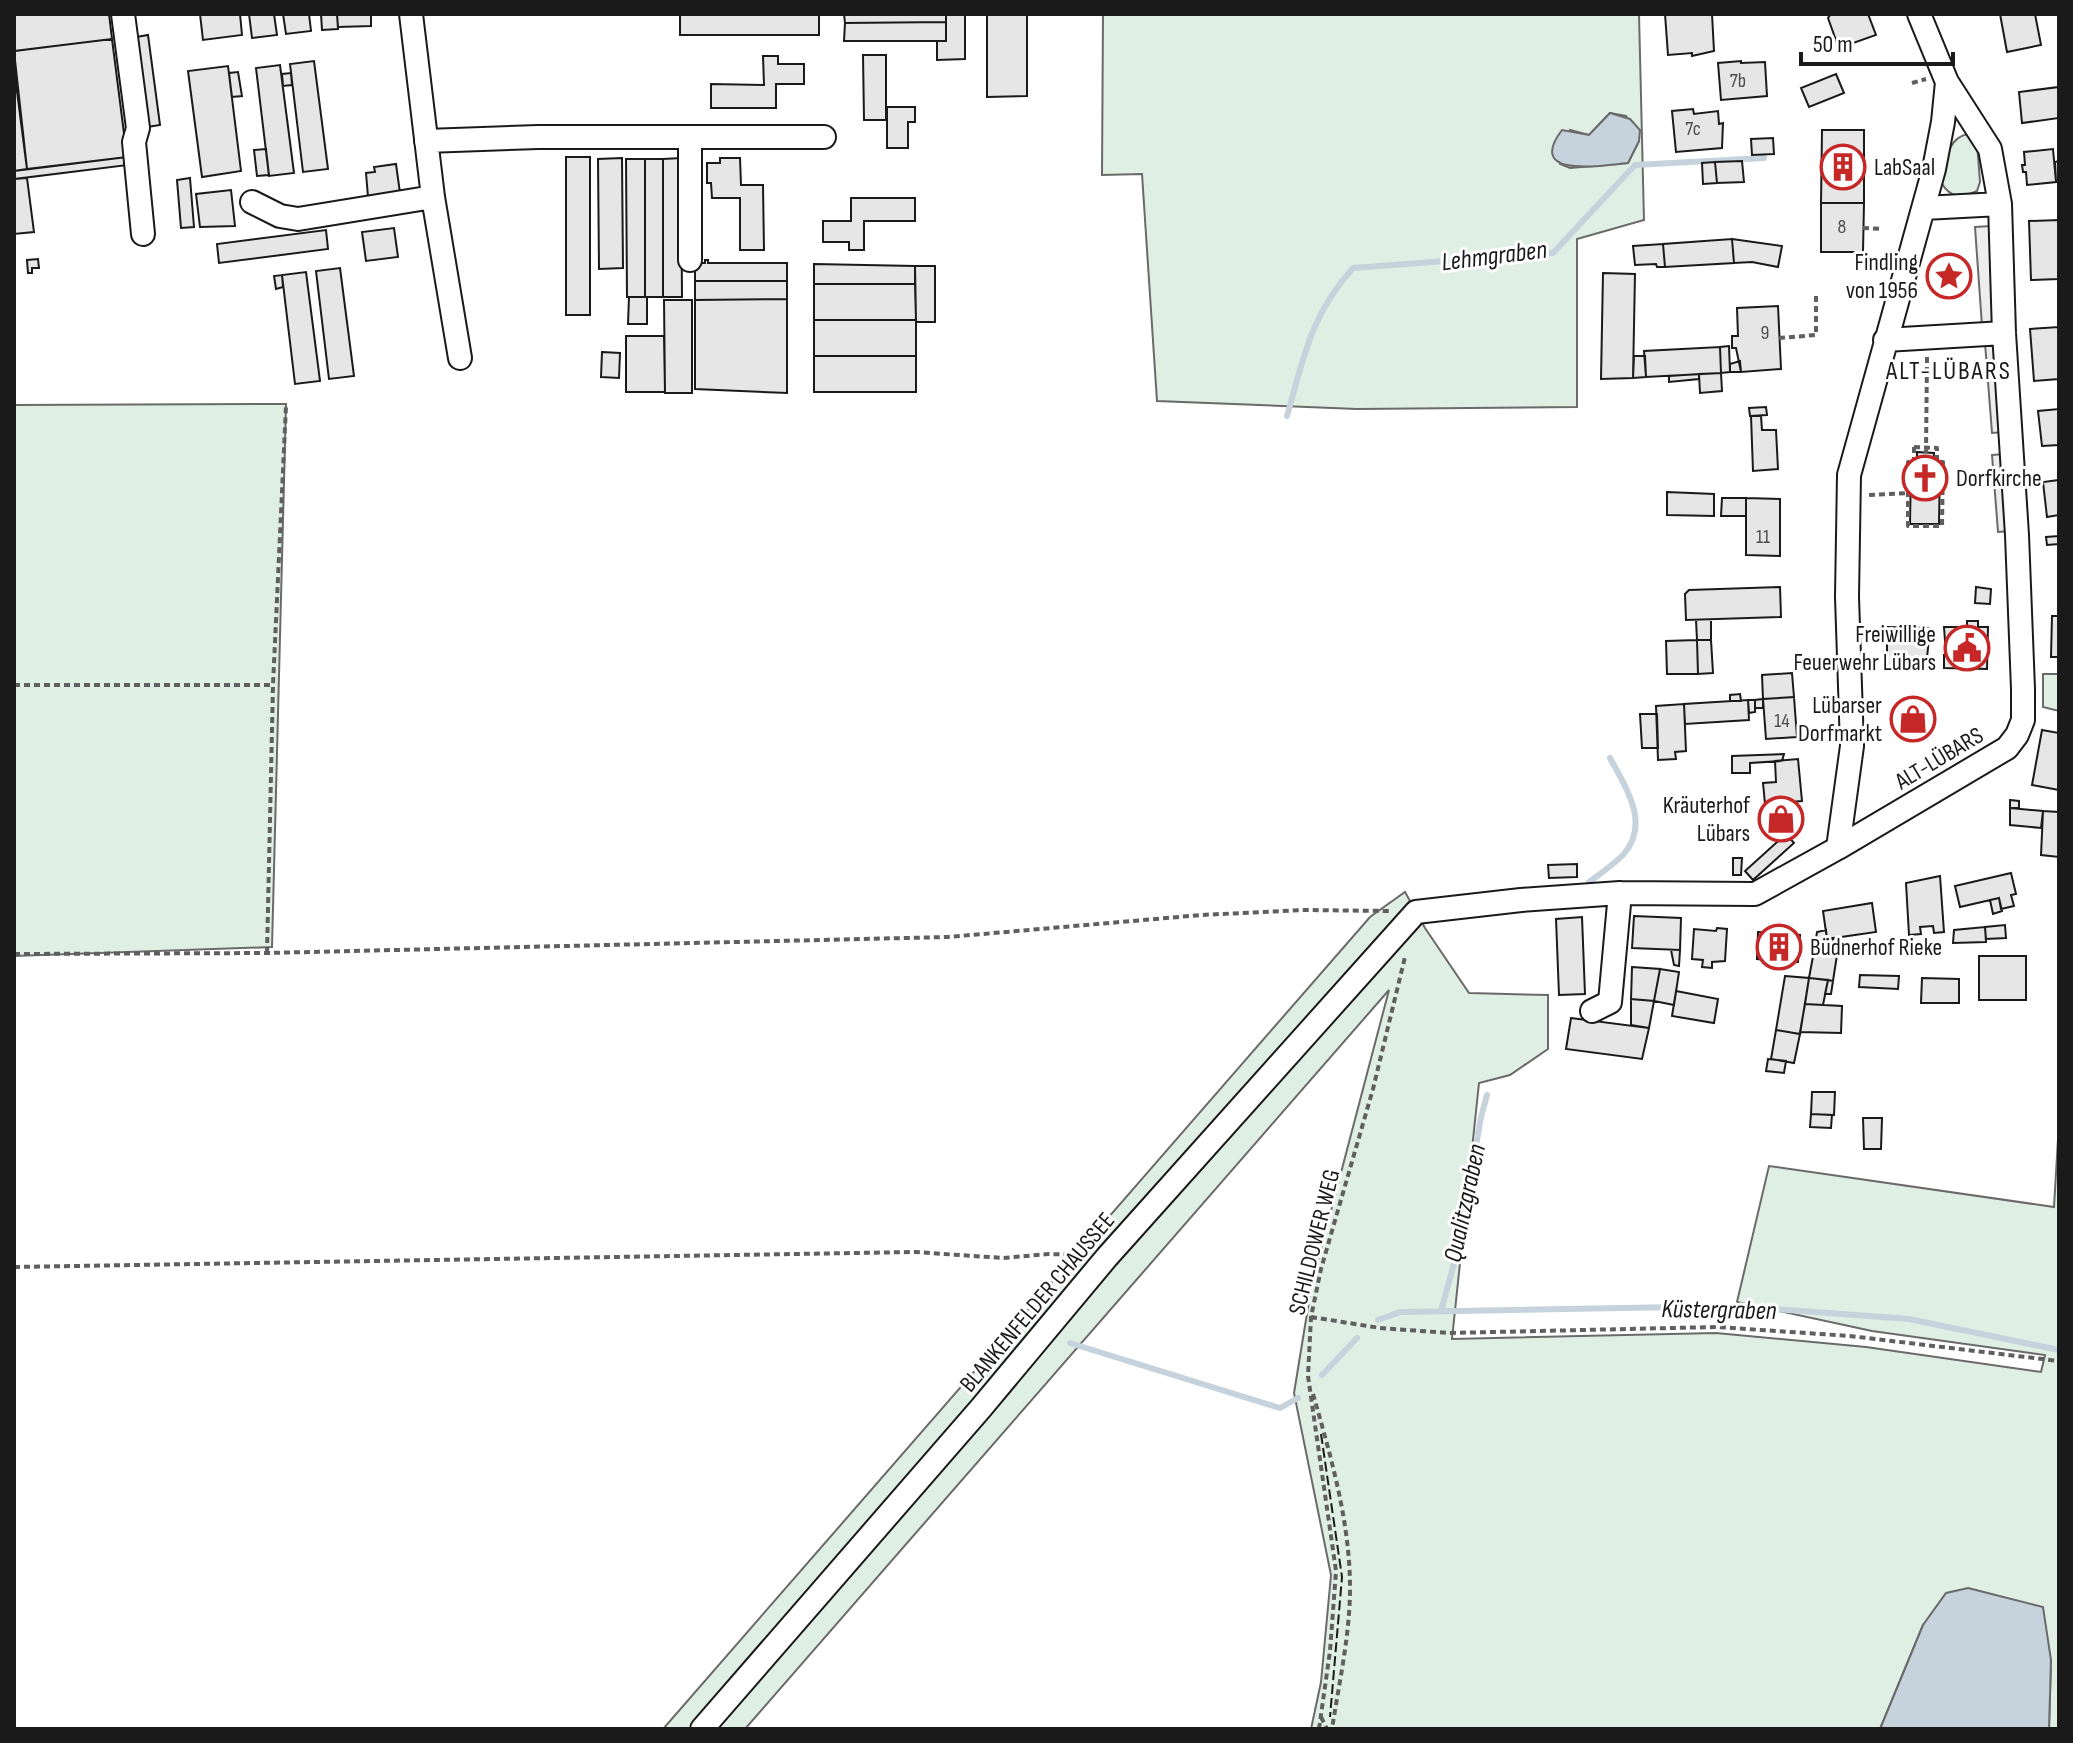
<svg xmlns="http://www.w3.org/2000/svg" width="2073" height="1743" font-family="'Sofia Sans Condensed',sans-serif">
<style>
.green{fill:#e0efe3;stroke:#6a6a6a;stroke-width:2;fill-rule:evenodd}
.parking{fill:#ededed;stroke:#6a6a6a;stroke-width:2}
.water{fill:#c6d2dc;stroke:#6a6a6a;stroke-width:2}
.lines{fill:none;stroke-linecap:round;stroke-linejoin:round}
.stream{stroke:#c6d2dc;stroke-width:6}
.building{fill:#e6e6e6;stroke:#1a1a1a;stroke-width:2}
.minor-casing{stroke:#1a1a1a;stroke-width:26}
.path{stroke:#5f5f5f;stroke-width:4;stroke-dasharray:6 4;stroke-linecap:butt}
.minor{stroke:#fff;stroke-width:22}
.fence{stroke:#1a1a1a;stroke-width:2;stroke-dasharray:10 4;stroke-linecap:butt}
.labels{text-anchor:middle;stroke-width:6;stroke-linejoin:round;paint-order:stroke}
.number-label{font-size:20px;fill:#4d4d4d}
.poi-label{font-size:24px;fill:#1a1a1a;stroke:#fff;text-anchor:end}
.street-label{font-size:24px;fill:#1a1a1a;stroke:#fff}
.water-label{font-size:26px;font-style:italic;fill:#1a1a1a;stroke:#fff}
.neighbourhood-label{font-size:26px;letter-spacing:2px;fill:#1a1a1a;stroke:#fff}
</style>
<rect width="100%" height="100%" fill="#fff"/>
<path class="green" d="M1103,14H1639L1644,220L1577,239V407L1357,409L1157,401L1142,174L1102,175ZM1610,113L1626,116L1639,141L1628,163L1570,168L1560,164L1570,130L1589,135Z
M1968,134L1977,143L1980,182L1977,191C1962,198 1950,199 1941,182C1946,164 1946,138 1968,134Z
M286,404L272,947L14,956V405Z
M2043,674H2059V711L2043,707Z
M1405,892L1425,928L1469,993L1548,995V1049L1510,1075L1479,1083L1452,1339L1716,1333L1866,1347L2041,1372L2045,1355L1872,1331L1737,1302L1769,1166L2054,1207L2059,1122V1729H2049L2051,1660L1923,1625L1880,1729H1311L1321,1682L1331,1575L1294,1393L1312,1283L1389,990L745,1729H663L1370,917Z"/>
<path class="parking" d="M1991,226L1997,325L1982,326L1975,227Z
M1998,342L2006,432L1992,433L1985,343Z
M2005,454L2011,531L1998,532L1992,455Z"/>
<path class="water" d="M1610,113L1630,119L1640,130L1639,141L1628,163C1606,165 1524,180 1562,130L1589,135Z
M1968,1588L2043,1607L2051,1660L2049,1729H1880L1923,1625L1946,1593Z"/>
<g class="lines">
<path class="stream" d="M1287,416C1304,357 1310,316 1353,268L1553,253L1635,165L1764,158
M1589,882C1600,874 1613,865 1623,855C1651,824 1626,788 1610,758
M1441,1311L1458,1249L1481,1117L1487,1095
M1378,1320L1400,1312L1733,1306L1909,1319L2059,1350
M1070,1343L1280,1408L1298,1398
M1322,1375L1357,1338"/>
</g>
<path class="building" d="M14,14H109L112,39L14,51Z
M200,14H240L242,35L203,40Z
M249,14H274L277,35L252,38Z
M283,14H309L311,31L286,34Z
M321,14H337L338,29L322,30Z
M337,14H371V26L338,27Z
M680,14H819V35H680Z
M844,14H946V22L845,23Z
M946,14H965V59L937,60V41H946Z
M987,14H1027V96L987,97Z
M1665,14H1712L1714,51L1692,56V53L1668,55Z
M1831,14H1868L1876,35L1842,47L1841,42L1837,43L1828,18Z
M2000,14H2035L2041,45L2007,52Z
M946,22V41H844L845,23Z
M148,35L160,125L147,127L136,37Z
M112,39L127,157L27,169L14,51Z
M863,55H886V120H864Z
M763,56H778V64H804V84H776V108H711V84L764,85Z
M314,61L328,169L303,172L290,64Z
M1741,61V63L1765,62L1767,96L1721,100L1718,63Z
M280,65L294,173L269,176L256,68Z
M228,66L241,171L202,177L188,71Z
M14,68L27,169L14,171Z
M238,72L242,96L232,97L229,73Z
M291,73L292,85L283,86L282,74Z
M1836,74L1844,93L1809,107L1801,88Z
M2059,87V118L2022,123L2019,92Z
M887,107H915V122H908V148H887Z
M1693,109L1694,114L1718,111L1719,124L1723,123L1722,148L1676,152L1672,111Z
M1822,130H1864V203H1821Z
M1773,138L1774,154L1752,155L1751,139Z
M266,149L269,175L257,176L254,150Z
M2053,149L2056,182L2027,185L2026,172H2023L2022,165H2025L2024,152Z
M127,157L128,165L14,179V171Z
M566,157H590V315H566Z
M622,158L623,268L599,269L598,159Z
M681,158L682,297H663V159Z
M720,158H740L741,185H763L764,250H740V198H712L711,183H707V163H720Z
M626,159H645V297H627Z
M645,159H663V297H645Z
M1742,161L1744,182L1717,183L1715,162Z
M2059,161V182H2056L2055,162Z
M1715,162L1717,183L1703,184L1702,163Z
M396,164L400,193L368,197L366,173L375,172L374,167Z
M27,178L34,232L14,234V179Z
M190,178L194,227L181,228L177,180Z
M231,190L235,226L200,227L196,194Z
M851,198H915V221H864V250H849V242H823V221H851Z
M1821,203H1864L1863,252H1821Z
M2059,220V279L2031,280L2029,221Z
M394,228L398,257L366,261L362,232Z
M326,230L328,249L219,263L217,244Z
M1732,239L1734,263L1665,267L1663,244Z
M1732,239L1782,246L1778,267L1752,262L1734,263Z
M1663,244L1665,267H1657L1656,264L1635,265L1633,246Z
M38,259L39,268H32V273H28L27,260Z
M705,260H708V263H787V281H695V263H705Z
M814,264L915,266V284H814Z
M915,266H935V322H916Z
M340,268L354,376L329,379L316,271Z
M306,272L320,381L295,384L282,275Z
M1603,273L1635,274L1633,378L1601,379Z
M282,275L283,287L276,289L274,276Z
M695,281H787V299L695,300Z
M814,284H915L916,320H814Z
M629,297H647V324H628Z
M787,299V393L695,389V300Z
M664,300H692V393H665Z
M1778,306L1781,369L1741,372L1736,348H1732V336H1738L1737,308Z
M814,320H916V356H814Z
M2059,327V379L2034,381L2030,329Z
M626,336H664L665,392H626Z
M1729,346L1730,372L1721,373L1720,347Z
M1720,347L1721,373L1646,377L1644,351Z
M602,352L620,353L619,378L601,377Z
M814,356H916V392H814Z
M1634,356H1645L1646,377L1633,378Z
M1740,361L1741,372H1730V364Z
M1721,373L1722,391L1700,393L1699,374Z
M1699,374V379L1669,382V376Z
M1766,407L1767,415L1750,416L1749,408Z
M2059,409V445L2042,446L2038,411Z
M1751,416H1761L1762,430H1776L1778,469L1753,471Z
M1917,452L1934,453L1933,466H1940L1939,524H1910L1911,466H1917Z
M2059,480V515L2047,517L2043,482Z
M1667,492L1714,494V516L1667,515Z
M1722,498H1746V516H1721Z
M1746,498L1780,499V556L1746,555Z
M2059,536V544L2047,545L2046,537Z
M1780,587L1781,617L1686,620L1685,594L1689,590Z
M1976,587L1991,589L1990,604L1975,603Z
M2052,616H2059V657H2051Z
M1696,620H1711V640H1697Z
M1967,621H1978V627H1988L1987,669L1944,668V655H1946L1944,627H1967Z
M1887,627L1930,628L1926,668L1887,667Z
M1697,640L1698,674H1667L1666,641Z
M1697,640H1711L1713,673L1698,674Z
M1792,673L1794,697L1763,699L1762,675Z
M1740,694L1741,701H1730V695Z
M1794,697L1797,737L1766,739L1763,699Z
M1763,699V708H1755V700Z
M1748,700H1755V712L1749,713Z
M1748,700L1749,720L1685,724L1684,704Z
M1684,704L1686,751L1675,752L1676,759L1658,760L1656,706Z
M1640,714H1657L1658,748H1642Z
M2042,730L2059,733V790L2032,785Z
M1784,754L1782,761L1750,763V773H1732V756Z
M1798,759L1802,801L1780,803V805L1776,806L1775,803L1765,804L1763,783L1776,782L1775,761Z
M2010,800L2019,801V808H2010Z
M2010,808L2043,811L2041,828L2010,825Z
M2043,811L2059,812V857L2041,855Z
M1786,834L1794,843L1753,880L1745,871Z
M1733,858H1742L1741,875H1733Z
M1577,864V877L1549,878L1548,865Z
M2011,873L2016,894L2011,895L2014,906L2001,909L1999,898L1960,907L1955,886Z
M1940,876L1944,932L1934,933L1933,926L1920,927L1921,934L1909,935L1906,883Z
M1999,898L2002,911L1993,914L1990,900Z
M1872,903L1876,932L1827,939L1823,911Z
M1634,916L1681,918L1680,950L1632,948Z
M1582,917L1585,994L1559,995L1556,919Z
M2005,925L2006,938L1986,939L1985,927Z
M1985,927L1986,942L1953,943L1954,930Z
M1717,928L1727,929L1725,961L1712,962V968L1702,967L1703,960L1692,959L1694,929L1716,931Z
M1826,930L1827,939L1833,938V954L1814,951L1817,932Z
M1758,932L1800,935L1798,962L1757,959Z
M1671,950H1680L1679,966L1674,965Z
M1814,951L1837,955L1833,981L1809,978Z
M1979,956H2026V1000H1979Z
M1632,967L1660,969L1654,1001L1631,999Z
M1660,969L1679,972L1674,1005L1654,1001Z
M1860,975L1899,976L1898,989L1859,987Z
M1785,976L1809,978L1800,1034L1776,1030Z
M1809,978L1828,980L1823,1005L1805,1004Z
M1922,978L1959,979V1003H1921Z
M1828,980L1833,981L1831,994H1825Z
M1676,991L1718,999L1714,1023L1672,1016Z
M1631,999L1654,1001L1649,1028L1631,1025Z
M1805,1004L1842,1006L1841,1033L1800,1032Z
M1571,1018L1649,1028L1642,1059L1566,1049Z
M1776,1030L1800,1034L1794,1063L1771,1059Z
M1768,1059L1786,1061L1784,1073L1766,1071Z
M1812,1092H1835L1834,1115L1811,1114Z
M1811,1114L1832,1115L1831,1128L1810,1127Z
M1863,1118H1882L1881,1149H1864Z"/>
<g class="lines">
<g class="minor-casing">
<path id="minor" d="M123,14L138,128L134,142L143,234
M411,14L433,197L460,358
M690,137V260
M426,141L538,137H824
M252,202L280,216L298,219L433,197
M1924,208L2000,204
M1885,340L2004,333
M1838,848L1852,746L1847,597L1849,475L1934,169L1943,122L1947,82
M1592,1011L1610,1002L1620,893
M702,1729L981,1408L1107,1257L1416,912L1521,900L1620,893L1755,894L1838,848L2007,748L2017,735L2023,720V689L2017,535L2004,333L2000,204L1990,149L1947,82L1919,14"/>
</g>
<path class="path" d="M1912,83L1926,79
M1863,228L1882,229
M1779,338L1816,335V295
M1914,447L1937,448V462H1943L1942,526H1908V462H1914Z
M1926,453L1927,357
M1869,495L1908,493
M14,685H273
M267,953L273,685L286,406
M14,954L267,953L948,937L1201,915L1302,910L1390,911
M14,1267L915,1252L1003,1258L1048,1254L1081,1255
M1311,1317L1380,1328L1449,1333L1717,1327L1850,1336L2059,1361
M1313,1394C1331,1457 1350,1522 1350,1588C1350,1635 1339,1683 1332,1729
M1321,1717L1327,1729
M1319,1729L1330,1651L1336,1571L1308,1376L1311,1317L1321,1269L1373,1089L1405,957"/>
<use href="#minor" class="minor"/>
<path class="fence" d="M1321,1434L1342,1577L1330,1717"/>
</g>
<defs>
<g id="building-ring" transform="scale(2.3)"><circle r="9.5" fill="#fff" stroke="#c62828" stroke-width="1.5"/><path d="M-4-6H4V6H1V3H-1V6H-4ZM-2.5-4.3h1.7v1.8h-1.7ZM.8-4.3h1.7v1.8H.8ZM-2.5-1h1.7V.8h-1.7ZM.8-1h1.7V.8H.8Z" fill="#c62828"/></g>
<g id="sight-ring" transform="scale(2.3)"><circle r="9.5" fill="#fff" stroke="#c62828" stroke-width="1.5"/><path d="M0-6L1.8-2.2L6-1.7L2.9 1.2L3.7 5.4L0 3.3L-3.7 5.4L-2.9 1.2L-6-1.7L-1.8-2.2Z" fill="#c62828"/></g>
<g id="church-ring" transform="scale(2.3)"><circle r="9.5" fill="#fff" stroke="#c62828" stroke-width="1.5"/><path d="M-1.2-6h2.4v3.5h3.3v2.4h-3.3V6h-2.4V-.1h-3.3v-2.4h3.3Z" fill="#c62828"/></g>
<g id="civic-ring" transform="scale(2.3)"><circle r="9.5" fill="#fff" stroke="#c62828" stroke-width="1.5"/><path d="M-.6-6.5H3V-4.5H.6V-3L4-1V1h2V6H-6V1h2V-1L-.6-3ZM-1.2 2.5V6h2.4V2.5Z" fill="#c62828"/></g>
<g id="shop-ring" transform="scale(2.3)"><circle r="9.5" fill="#fff" stroke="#c62828" stroke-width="1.5"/><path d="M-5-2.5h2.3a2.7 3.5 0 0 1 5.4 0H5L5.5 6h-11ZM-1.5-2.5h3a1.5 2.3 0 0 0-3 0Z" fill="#c62828"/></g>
</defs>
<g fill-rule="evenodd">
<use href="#building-ring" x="1843" y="167"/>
<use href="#sight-ring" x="1949" y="276"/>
<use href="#church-ring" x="1925" y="478"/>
<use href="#civic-ring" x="1967" y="648"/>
<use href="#shop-ring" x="1913" y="719"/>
<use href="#shop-ring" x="1781" y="819"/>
<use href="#building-ring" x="1779" y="947"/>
</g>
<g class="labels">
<g class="number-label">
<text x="1738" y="87">7b</text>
<text x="1693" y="135">7c</text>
<text x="1842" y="233">8</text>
<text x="1765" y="339">9</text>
<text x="1763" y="543">11</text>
<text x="1782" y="727">14</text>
</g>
<g class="poi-label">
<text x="1874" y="175" text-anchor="start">LabSaal</text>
<text x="1918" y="270">Findling<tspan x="1918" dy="28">von 1956</tspan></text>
<text x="1956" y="486" text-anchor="start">Dorfkirche</text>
<text x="1936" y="642">Freiwillige<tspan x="1936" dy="28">Feuerwehr Lübars</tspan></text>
<text x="1882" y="713">Lübarser<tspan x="1882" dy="28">Dorfmarkt</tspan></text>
<text x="1750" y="813">Kräuterhof<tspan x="1750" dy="28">Lübars</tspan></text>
<text x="1810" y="955" text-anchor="start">Büdnerhof Rieke</text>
</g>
<g class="street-label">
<text transform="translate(1939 758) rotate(-31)" y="8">ALT-LÜBARS</text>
<text transform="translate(1314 1242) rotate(-76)" y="8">SCHILDOWER WEG</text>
<text transform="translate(1037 1302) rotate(-50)" y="8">BLANKENFELDER CHAUSSEE</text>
</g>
<g class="water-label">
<text transform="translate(1494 255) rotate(-7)" y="9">Lehmgraben</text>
<text transform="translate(1464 1203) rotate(-78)" y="9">Qualitzgraben</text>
<text transform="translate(1719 1309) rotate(1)" y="9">Küstergraben</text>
</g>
<g class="neighbourhood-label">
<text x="1949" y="379">ALT-LÜBARS</text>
</g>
</g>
<rect width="2073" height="1743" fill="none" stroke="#1a1a1a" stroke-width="32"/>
<path d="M1801 52v12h152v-12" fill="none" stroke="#1a1a1a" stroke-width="4"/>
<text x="1813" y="52" font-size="24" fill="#1a1a1a" stroke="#ffffff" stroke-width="6" paint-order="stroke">50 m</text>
</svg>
